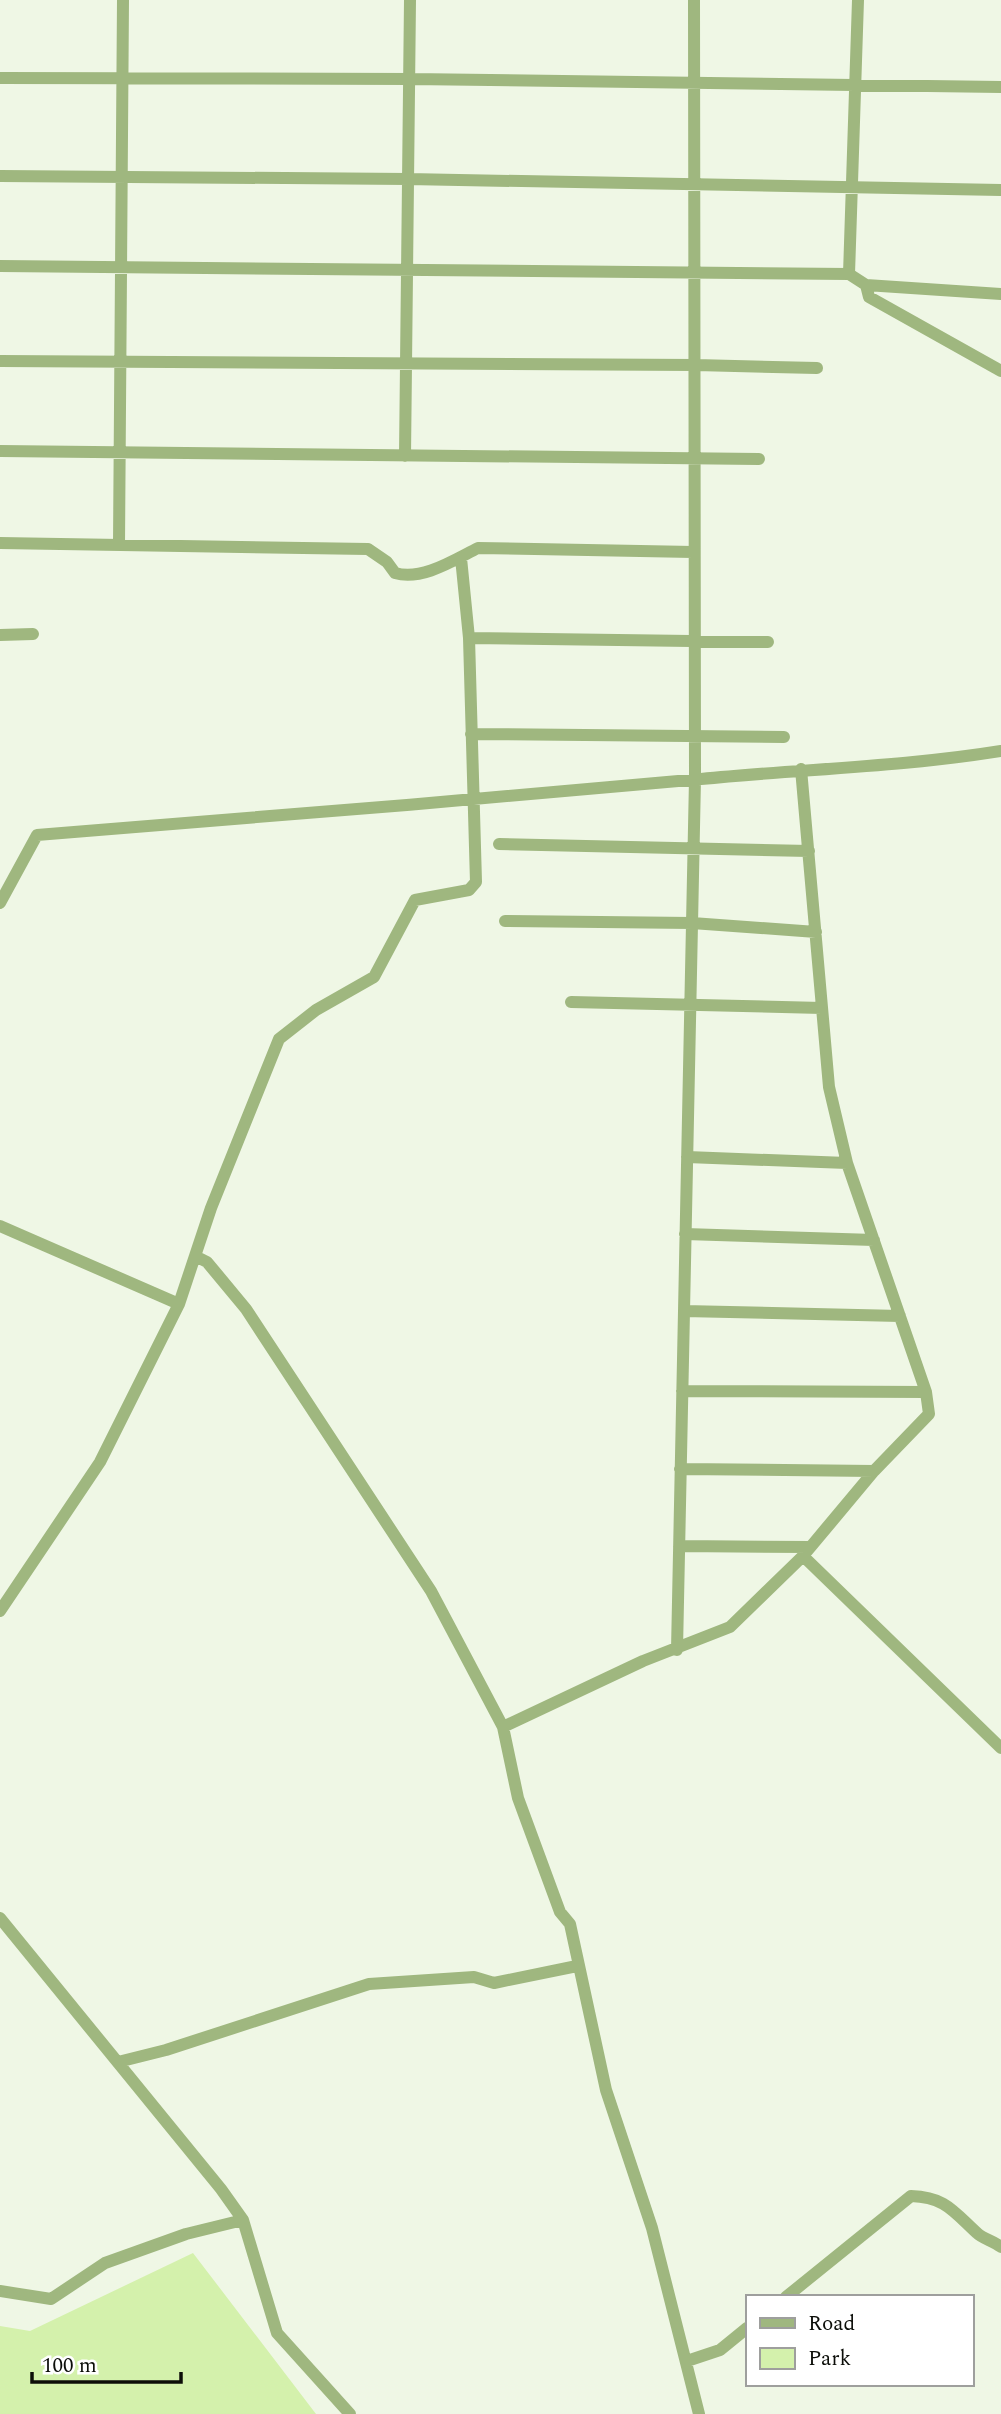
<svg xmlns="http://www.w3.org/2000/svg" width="1001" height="2414" font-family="Spectral,serif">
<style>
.green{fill:#d4f1ac}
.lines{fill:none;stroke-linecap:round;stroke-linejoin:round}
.minor{stroke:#9fb77f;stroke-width:12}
</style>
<rect width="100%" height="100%" fill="#eff7e5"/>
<path class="green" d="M193,2253L316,2414H0V2326L30,2331Z"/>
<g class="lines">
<path class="minor" d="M0,78L411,79L1001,87
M0,176L408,179L1001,190
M0,266L849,274L866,285L1001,294
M849,274L858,0
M866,285L869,297L1001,371
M0,361L696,365L817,368
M0,451L759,459
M405,456L410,0
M0,543L368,549L387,562L395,573C422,581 454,560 478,548L693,552
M119,544L123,0
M0,635L33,634
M469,638L768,642
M471,734L784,737
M499,844L809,851
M0,903L37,835C258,818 480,799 701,779C801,769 902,767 1001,751
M505,921L692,923L816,932
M571,1002L822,1008
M687,1157L847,1163
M0,1226L179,1304
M685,1234L874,1240
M195,1256L207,1262L246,1309L431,1591L503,1727L518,1798L560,1912L570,1924L606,2090L652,2228L699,2414
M684,1311L900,1316
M682,1391L926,1392
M680,1469L874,1471
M679,1546L810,1547
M803,1556L1001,1748
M0,1611L100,1462L179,1304L211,1208L279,1039L316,1010L374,977L415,900L469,890L476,882L469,638L461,558
M677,1650L695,779L694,0
M503,1727L643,1661L730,1627L803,1556L874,1471L929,1414L926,1392L847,1163L829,1087L801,769
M0,1918L221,2189L243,2220L277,2333L350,2414
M118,2062L166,2050L369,1984L474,1977L494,1983L577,1966
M0,2291L51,2299L105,2263L186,2234L243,2220
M786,2297L911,2196C945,2197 953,2211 977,2233C983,2239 994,2241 1001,2247
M687,2361L720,2350L747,2328"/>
</g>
<rect x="746" y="2295" width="228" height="91" fill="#ffffff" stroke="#9e9f9d" stroke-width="2"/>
<rect x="760" y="2318" width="35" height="10" fill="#9fb77f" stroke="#9e9f9d" stroke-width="2"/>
<text x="808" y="2330" font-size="21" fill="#0c0e09">Road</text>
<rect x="760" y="2348" width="35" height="21" fill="#d4f1ac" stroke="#9e9f9d" stroke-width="2"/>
<text x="808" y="2365" font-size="21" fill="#0c0e09">Park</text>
<path d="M32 2372v10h149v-10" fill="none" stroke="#0c0e09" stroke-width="3.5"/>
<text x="42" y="2372" font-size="21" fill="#0c0e09" stroke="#ffffff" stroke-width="5" paint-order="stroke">100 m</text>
</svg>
